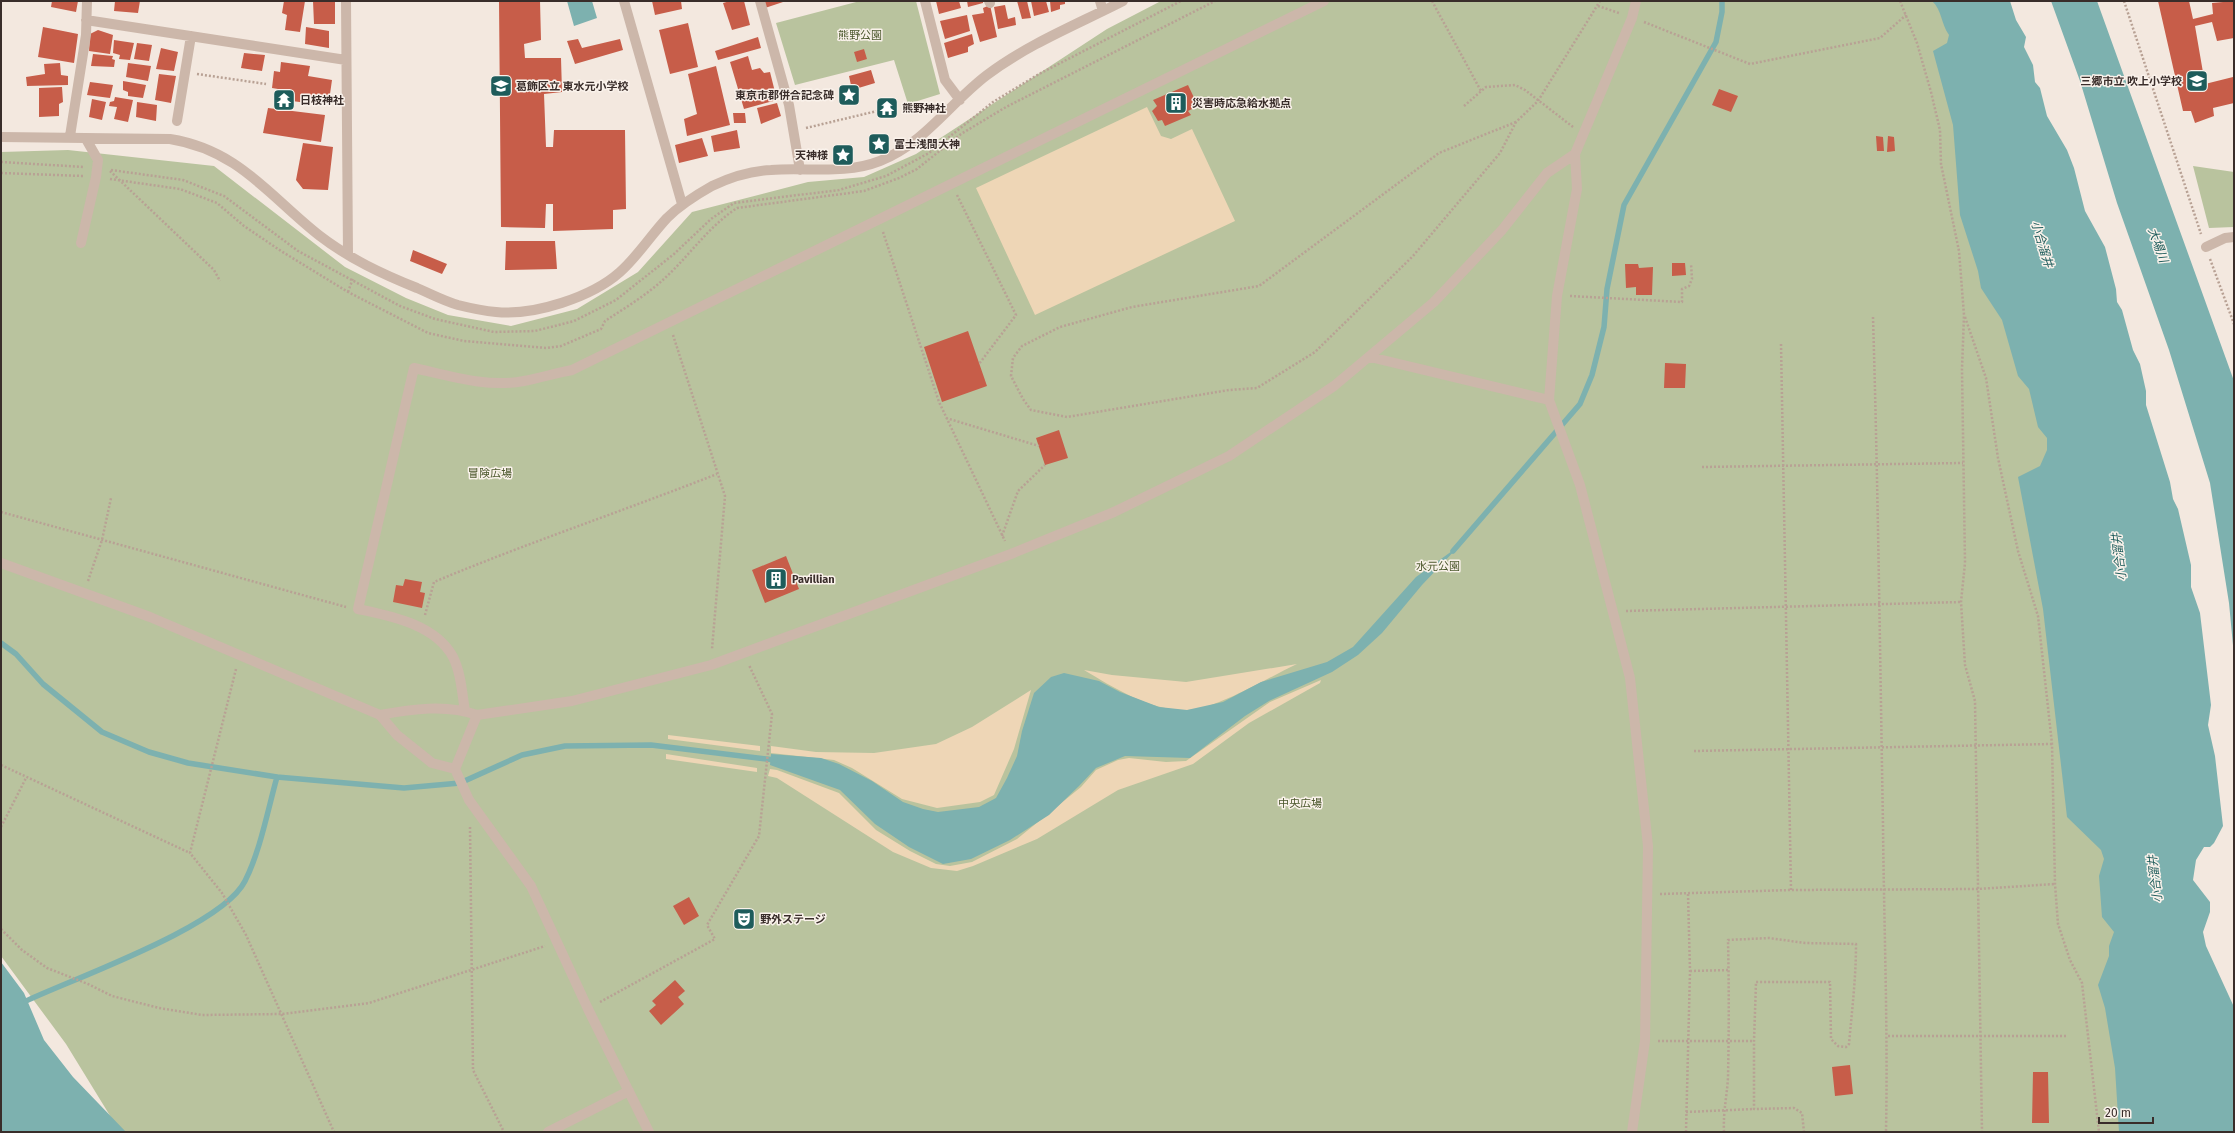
<svg xmlns="http://www.w3.org/2000/svg" width="2235" height="1133" font-family="'Fira Sans','Noto Sans JP',sans-serif">
<style>
.green{fill:#b9c39e}
.sand{fill:#eed6b6}
.water{fill:#7db1af}
.lines{fill:none;stroke-linecap:round;stroke-linejoin:round}
.stream{stroke:#7db1af;stroke-width:5.5}
.building{fill:#c75d49}
.path{stroke:#b8a194;stroke-width:2.5;stroke-dasharray:2 2;stroke-linecap:butt}
.minor{stroke:#ccb7aa;stroke-width:10}
.labels{text-anchor:middle;stroke-width:3;stroke-linejoin:round;paint-order:stroke}
.park-label{font-size:11px;fill:#4c582d;stroke:#faf2eb}
.poi-label{font-size:11px;font-weight:bold;fill:#392d2a;stroke:#faf2eb;text-anchor:start}
.water-label{font-size:12px;font-style:italic;fill:#1e5c5b;stroke:#faf2eb}
</style>
<rect width="100%" height="100%" fill="#f3e8df"/>
<path class="green" d="M860,1H916L940,94L908,104L894,60L795,85L776,23Z
M1161,1H1946L2030,313L2153,1132H120L66,1044L1,956V152L68,150L214,166L345,267L406,298L448,315L511,326L577,309L638,272L692,212L808,182L864,177L916,154L1107,29Z
M2193,166L2234,172V227L2209,228Z"/>
<path class="sand" d="M1147,107L1161,136L1171,139L1192,129L1235,221L1035,315L976,188Z
M1297,664C1269,677 1227,703 1197,709C1158,716 1116,689 1084,670L1112,675L1186,682Z
M1321,680L1320,683L1249,723L1193,764L1118,790L1037,839L973,866L957,871L931,868L893,852L777,778L768,776L770,769L777,770L839,793L876,830L910,851L936,864L950,866L972,862L1017,839L1081,787L1096,770L1118,760L1129,758L1166,762L1186,761L1270,702Z
M1031,690L1014,749L994,795L980,802L937,808L902,799L852,768L834,760L771,753V746L816,752L874,753L936,744L972,727Z
M668,735L760,746V751L668,739Z
M666,754L757,768V772L666,759Z"/>
<path class="water" d="M567,1H592L597,18L574,26Z
M1932,1H2010L2016,20L2026,37L2024,47L2033,65L2035,82L2040,88L2047,116L2067,150L2074,168L2085,211L2105,247L2116,289L2117,302L2122,310L2133,350L2140,364L2146,391V405L2170,482L2173,499L2178,509L2191,565V587L2200,613L2211,705L2208,725L2215,756L2223,826L2214,843L2210,847H2204L2196,860L2193,880L2210,902V912L2203,932L2206,946L2234,1007L2233,1132H2119L2115,1068L2105,1008L2098,985L2109,956V946L2114,932L2102,917L2099,876L2104,859L2101,850L2067,817L2043,609L2018,477L2040,466L2047,450V438L2038,427L2029,389L2018,376L2002,320L1981,288L1978,271L1960,215L1953,125L1933,51L1947,43L1949,35C1941,24 1942,10 1932,1Z
M2051,1H2097L2234,381V656L2229,603L2210,483L2169,350L2117,203L2080,81Z
M1459,546L1422,585L1382,633L1358,655L1332,672L1269,701L1245,716L1190,758L1125,756L1096,768L1079,786L1049,815L1010,840L971,859L943,864L909,847L875,824L840,790L770,765L771,754L821,758L839,764L872,781L903,802L923,809L938,812L979,807L996,798L1007,778L1017,756L1022,731L1034,693L1051,677L1064,673L1099,681L1120,692L1159,707L1187,710L1223,702L1261,682L1327,662L1353,647L1416,577Z
M1,962L24,993L44,1040L73,1077L126,1132H1Z"/>
<g class="lines">
<path class="stream" d="M1453,551L1580,404L1592,375L1604,327L1607,289L1624,205L1716,42L1722,12V1
M1,643L16,654L43,684L102,732L149,752L188,763L277,777L404,788L460,783L522,755L565,746L651,745L775,760
M26,1001C75,978 223,926 245,881C260,852 268,809 277,777"/>
</g>
<path class="building" d="M52,1H78L76,12L51,7Z
M115,1H140L138,13L114,11Z
M284,1H305L300,32L285,30L287,15L282,13Z
M313,1H335V24H314Z
M499,1H540L541,40L524,44L525,58H561L562,92L544,94L546,147H553L554,130H625L626,209L613,210V229L553,231V204H546L545,228L501,227Z
M652,1H681L682,9L655,15Z
M730,1H744L750,25L732,30L723,3Z
M764,1H786L765,8Z
M936,1H959L961,8L939,14Z
M967,1H983V3L968,7Z
M1017,1H1027L1031,18L1022,19Z
M1031,1H1046L1049,12L1034,16Z
M1050,1H1065V4L1060,5V9L1051,12Z
M2158,1H2189L2193,19L2213,14L2212,3L2234,1V38L2217,41L2212,22L2195,26L2205,84L2233,77L2234,81V103L2213,108L2214,116L2195,123L2191,111H2183Z
M990,5L997,37L980,42L972,15L984,13L983,8Z
M1005,5L1008,19L1015,17L1016,25L998,29L994,7Z
M967,15L970,31L945,39L940,21Z
M688,23L698,67L670,74L659,30Z
M43,27L78,34L74,63L38,57Z
M306,27L329,31V48L305,44Z
M98,30L113,35L110,54L89,51L90,34Z
M972,34L974,44L968,47V52L948,58L944,43Z
M758,37L761,48L718,60L715,51Z
M578,39L582,48L620,39L623,50L575,64L567,41Z
M114,40L134,43L130,60L119,59L120,55L113,53Z
M137,43L152,45L149,61L134,59Z
M161,48L178,52L174,71L156,69Z
M864,49L867,59L857,62L854,52Z
M244,53L265,55L262,71L241,68Z
M93,54L113,56L112,59L115,60L114,67L91,66Z
M748,56L752,70L760,68L764,73L770,72L777,100L744,109L730,62Z
M281,62L310,66L308,76L332,80L329,101L308,98L307,103L277,99L278,89L272,88L274,71L280,72Z
M60,63L61,75L68,76V85L27,86L26,77L45,74L44,64Z
M128,63L151,66L148,81L126,77Z
M716,66L730,125L687,136L684,119L697,114L688,74Z
M871,70L875,83L852,90L849,76Z
M159,74L176,76L171,103L155,100Z
M123,81L146,85L143,98L128,96V92L123,90Z
M90,82L113,85L110,98L87,95Z
M1188,85L1198,106L1188,111L1191,115L1165,126L1162,120L1158,121L1152,111L1157,106L1153,100Z
M62,87L63,102L59,104V116L39,117V88Z
M1719,89L1738,96L1731,112L1712,105Z
M115,97L133,100L128,122L114,119L117,107L109,106L110,102L114,101Z
M92,99L106,102L102,120L89,117Z
M893,99L897,113L881,118L877,104Z
M137,102L157,105L156,121L136,117Z
M777,103L781,116L761,124L757,108Z
M268,108L325,115L321,142L263,133Z
M733,113H745L746,123H734Z
M737,130L740,148L714,152L711,136Z
M1876,136L1883,137L1884,151H1877Z
M1888,136L1894,137L1895,151L1887,152Z
M702,138L708,156L679,163L675,145Z
M303,143L333,147L328,190L303,189L296,180Z
M506,241H555L557,269L505,270Z
M413,250L447,264L442,274L410,261Z
M1672,263H1685L1686,275L1672,276Z
M1625,264H1638L1639,268L1653,267L1652,295H1636V287L1626,288Z
M968,331L987,386L942,402L924,347Z
M1665,363L1686,364L1685,388H1664Z
M1059,430L1068,458L1045,465L1036,438Z
M786,556L799,589L765,603L752,570Z
M405,579L422,582L420,592L425,593L422,608L393,602L396,585L403,586Z
M689,897L699,916L684,925L673,906Z
M675,980L685,991L678,997L684,1004L661,1025L649,1011L656,1005L652,1001Z
M1850,1065L1853,1094L1835,1096L1832,1067Z
M2033,1072H2048L2049,1123H2032Z"/>
<g class="lines">
<path class="path" d="M1432,1L1481,91
M1900,1L1917,43L1931,92L1940,130L1941,164L1959,251L1964,315L1962,369L1965,563L1961,602L1965,665L1975,701L1982,1132
M2124,1L2201,234
M1598,6L1619,13
M1644,22L1750,64L1880,38L1906,15
M197,74L266,84
M1464,106L1486,87L1515,85L1525,90L1573,127
M1516,122L1439,153L1259,286L1132,307L1060,327L1022,346L1013,358L1011,376L1023,399L1031,410L1067,417L1229,390L1257,388L1315,352L1413,256L1500,153L1516,122L1538,101L1600,1
M806,128L877,111
M1,162L84,167
M111,170L183,180L224,196L298,251L400,306L435,319L494,332L535,331L574,321L616,300L674,254L711,219L734,203L839,190L886,176L929,153L993,102L1039,74L1181,1
M110,171L214,270L220,281
M1,173L83,176
M110,179L180,189L217,203L244,226L281,251L348,292L428,333L464,341L547,348L561,346L601,329L605,321C625,308 648,294 665,278C690,255 708,227 737,208L864,191L899,178L917,169L961,134L1006,107L1215,1
M957,195L1016,315L979,364
M883,232L939,402L1005,541
M2210,259L2234,324
M348,292L353,278
M1570,296L1682,302V289L1689,286L1692,279L1691,264
M1873,317C1878,486 1880,656 1883,825C1884,927 1888,1029 1886,1132
M1965,317L1986,378L1998,458L2018,551L2038,616L2052,744L2055,884L2058,924L2070,960L2082,983L2099,1132
M673,335L725,496L712,649
M1781,344L1791,890
M946,418L1039,446
M1702,467L1963,463
M1,512L346,607
M1002,536L1018,491L1045,465
M88,581L102,540L111,498
M1626,611L1961,602
M425,615L434,582C527,543 623,511 717,474
M236,669L190,853L222,893L246,935L334,1132
M1694,751L2052,744
M1,765L190,853
M1,827L26,778
M470,827L473,1070L504,1132
M1660,894L1791,890L1978,889L2055,884
M1,929L22,950L47,968L88,984L112,996L159,1008L202,1015L282,1014L369,1003L545,946
M1690,971L1729,970
M600,1002L715,939L707,925L759,836L772,714L749,665
M1888,1036H2068
M1658,1041H1754
M1686,1112L1754,1109
M1686,1132L1690,971L1688,894
M1724,1132C1723,1111 1727,1097 1728,1077C1729,1031 1729,986 1728,940L1769,938L1805,943L1856,944C1856,978 1852,1010 1849,1044L1846,1047L1838,1046L1831,1039L1830,982H1756L1754,1041V1109L1794,1108L1802,1113L1804,1132"/>
<path class="minor" d="M346,1L348,255
M624,1L682,204
M760,1L789,105L800,170
M925,1L945,80L960,100
M989,1L990,3
M1100,1L1103,11
M86,20L346,60
M177,121L191,36
M70,136L86,35L87,1
M1,137L170,139C239,150 269,196 320,236C350,259 382,274 417,288C431,294 444,301 458,305C470,308 484,311 496,312C534,316 592,297 620,272C638,256 651,235 667,218C680,205 696,195 712,186C731,177 750,171 771,170C808,167 844,175 880,161C925,143 950,103 987,75C1028,44 1078,24 1123,1
M81,243L96,177L98,160L86,139
M2206,247L2225,238L2234,237
M1370,357L1549,400
M1,563L150,617L380,715L397,735L432,763L455,769L469,800L531,886L588,1009L649,1132
M465,711C462,693 461,673 453,657C435,624 390,616 358,609L414,368C450,376 487,388 524,381C540,378 556,373 572,370L1324,1
M380,715C411,709 447,704 477,715L572,701L711,665L1011,554L1114,512L1229,456L1334,386L1434,302L1502,230L1547,173L1575,154
M455,769L477,715
M548,1132L629,1091
M1632,1132L1645,1041L1648,846L1630,678L1580,485L1549,400L1557,296L1577,189L1575,154L1632,18L1636,1"/>
</g>
<defs>
<g id="school-square" transform="scale(1.15)"><rect x="-9" y="-9" width="18" height="18" rx="4" fill="#1e5c5b" stroke="#faf2eb"/><path d="M0-5L7-2L0 1L-7-2ZM-4 1L0 2.5L4 1V4Q0 6-4 4Z" fill="#fff"/></g>
<g id="sight-square" transform="scale(1.15)"><rect x="-9" y="-9" width="18" height="18" rx="4" fill="#1e5c5b" stroke="#faf2eb"/><path d="M0-6L1.8-2.2L6-1.7L2.9 1.2L3.7 5.4L0 3.3L-3.7 5.4L-2.9 1.2L-6-1.7L-1.8-2.2Z" fill="#fff"/></g>
<g id="temple-square" transform="scale(1.15)"><rect x="-9" y="-9" width="18" height="18" rx="4" fill="#1e5c5b" stroke="#faf2eb"/><path d="M0-6L5-2H3V0L6.5 2.5H4V6H1.5V3h-3V6H-4V2.5H-6.5L-3 0V-2H-5Z" fill="#fff"/></g>
<g id="building-square" transform="scale(1.15)"><rect x="-9" y="-9" width="18" height="18" rx="4" fill="#1e5c5b" stroke="#faf2eb"/><path d="M-4-6H4V6H1V3H-1V6H-4ZM-2.5-4.3h1.7v1.8h-1.7ZM.8-4.3h1.7v1.8H.8ZM-2.5-1h1.7V.8h-1.7ZM.8-1h1.7V.8H.8Z" fill="#fff"/></g>
<g id="theatre-square" transform="scale(1.15)"><rect x="-9" y="-9" width="18" height="18" rx="4" fill="#1e5c5b" stroke="#faf2eb"/><path d="M-5-5.5Q0-4 5-5.5V0Q5 5 0 6Q-5 5-5 0ZM-3.3-2.5H-1v1.5H-3.3ZM1-2.5H3.3v1.5H1ZM-2.8 1Q0 5.5 2.8 1Z" fill="#fff"/></g>
</defs>
<g fill-rule="evenodd">
<use href="#school-square" x="2197" y="81"/>
<use href="#school-square" x="501" y="86"/>
<use href="#sight-square" x="849" y="95"/>
<use href="#temple-square" x="284" y="100"/>
<use href="#building-square" x="1176" y="103"/>
<use href="#temple-square" x="887" y="108"/>
<use href="#sight-square" x="879" y="144"/>
<use href="#sight-square" x="843" y="155"/>
<use href="#building-square" x="776" y="579"/>
<use href="#theatre-square" x="744" y="919"/>
</g>
<g class="labels">
<g class="park-label">
<text x="860" y="39">熊野公園</text>
<text x="490" y="477">冒険広場</text>
<text x="1438" y="570">水元公園</text>
<text x="1300" y="807">中央広場</text>
</g>
<g class="poi-label">
<text x="2182" y="85" text-anchor="end">三郷市立 吹上小学校</text>
<text x="516" y="90">葛飾区立 東水元小学校</text>
<text x="834" y="99" text-anchor="end">東京市郡併合記念碑</text>
<text x="300" y="104">日枝神社</text>
<text x="1192" y="107">災害時応急給水拠点</text>
<text x="902" y="112">熊野神社</text>
<text x="894" y="148">富士浅間大神</text>
<text x="828" y="159" text-anchor="end">天神様</text>
<text x="792" y="583">Pavillian</text>
<text x="760" y="923">野外ステージ</text>
</g>
<g class="water-label">
<text transform="translate(2042 244) rotate(73)" y="4">小合溜井</text>
<text transform="translate(2158 245) rotate(70)" y="4">大場川</text>
<text transform="translate(2119 557) rotate(-97)" y="4">小合溜井</text>
<text transform="translate(2155 879) rotate(-97)" y="4">小合溜井</text>
</g>
</g>
<rect width="2235" height="1133" fill="none" stroke="#392d2a" stroke-width="4"/>
<path d="M2099 1117v6h54v-6" fill="none" stroke="#392d2a" stroke-width="2"/>
<text x="2105" y="1117" font-size="12" fill="#392d2a" stroke="#faf2eb" stroke-width="3" paint-order="stroke">20 m</text>
</svg>
